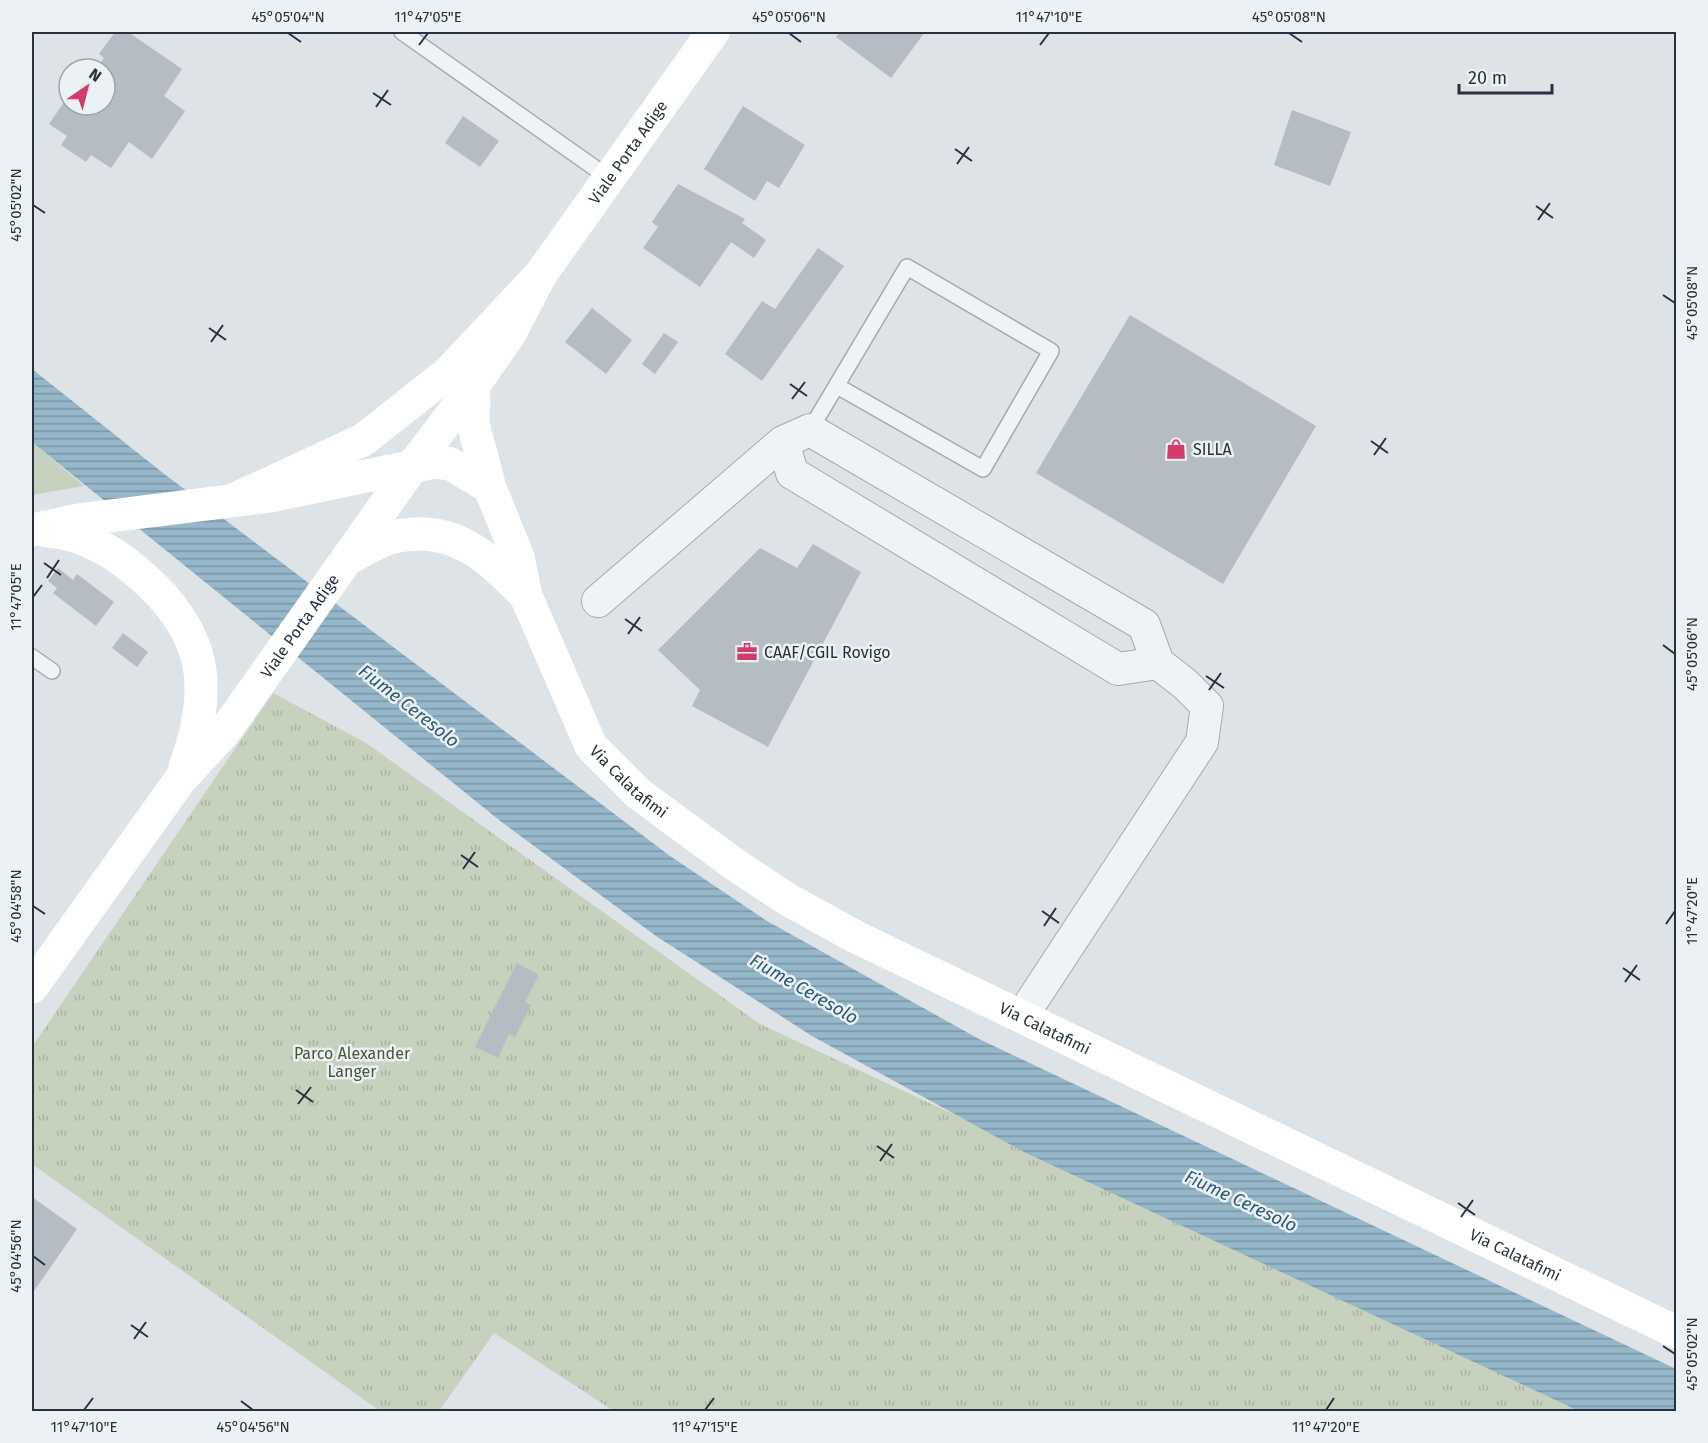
<svg xmlns="http://www.w3.org/2000/svg" width="1708" height="1443" font-family="'Fira Sans',sans-serif">
<style>
.grass{fill:#c6d1be}
.park{fill:url(#park-tufts)}
.water{fill:url(#water-rules)}
.building{fill:#b4bdc4}
.lines{fill:none;stroke-linecap:round;stroke-linejoin:round}
.service-casing{stroke:#a2aab1;stroke-width:18}
.minor-casing{stroke:#a2aab1;stroke-width:34}
.service{stroke:#f0f3f6;stroke-width:15}
.minor{stroke:#f0f3f6;stroke-width:32}
.secondary{stroke:#fff;stroke-width:33}
.ticks{fill:none;stroke:#26323e;stroke-width:2}
.labels{text-anchor:middle;stroke-width:5;stroke-linejoin:round;paint-order:stroke}
.street-label{font-size:16px;fill:#26323e;stroke:#ecf1f5}
.poi-label{font-size:16px;fill:#26323e;stroke:#ecf1f5;text-anchor:start}
.park-label{font-size:16px;fill:#405a33;stroke:#ecf1f5}
.water-label{font-size:18px;font-style:italic;fill:#2f5873;stroke:#ecf1f5}
.neatline{fill:none;stroke:#26323e;stroke-width:2}
.ticks-label{font-size:15px;text-anchor:middle;fill:#26323e}
</style>
<defs>
<pattern id="park-tufts" width="24" height="20" patternUnits="userSpaceOnUse" patternTransform="scale(1.5)"><rect width="24" height="20" fill="#c6d1be"/><path d="M3 7l-1-3M5 7V3M7 7l1-3M15 17l-1-3M17 17v-4M19 17l1-3" fill="none" stroke="#aab4a4"/></pattern>
<pattern id="water-rules" width="6" height="5" patternUnits="userSpaceOnUse" patternTransform="scale(1.5)"><rect width="6" height="5" fill="#96b7c9"/><path d="M0 2.5h6" fill="none" stroke="#7a95a5"/></pattern>
</defs>
<rect width="100%" height="100%" fill="#dde3e7"/>
<path class="grass" d="M32,442L84,486L32,495Z"/>
<path class="park" d="M273,693L366,743L760,1024L1591,1411H614L494,1333L439,1411H380L32,1164V1047Z"/>
<path class="water" d="M32,369L163,473L670,856L767,921L979,1039L1676,1369V1411H1579L1026,1153L812,1036L656,936L499,820L32,442Z"/>
<path class="building" d="M115,32H128L182,69L164,96L185,111L152,159L129,142L111,168L91,155L86,162L61,145L67,136L49,124L64,102L71,106L105,105V69H96L104,58L99,54Z
M840,32H925L891,78L836,37Z
M743,106L805,145L779,188L767,181L755,201L704,169Z
M1292,110L1351,132L1330,186L1274,165Z
M463,116L499,141L480,167L445,143Z
M678,184L745,219L742,223L766,240L754,258L731,242L700,287L643,248L658,227L652,222Z
M818,248L844,266L762,381L725,354L762,301L775,309Z
M592,308L632,340L606,374L565,342Z
M1130,315L1316,426L1223,584L1036,473Z
M664,333L678,342L655,374L642,364Z
M813,544L861,572L768,747L692,706L700,690L658,650L760,548L797,568Z
M58,568L73,580L77,574L114,602L96,626L53,593L57,588L48,581Z
M123,633L148,652L137,667L112,648Z
M517,963L539,975L525,1002L531,1005L515,1037L509,1034L498,1058L475,1047Z
M32,1197L77,1229L32,1294Z"/>
<g class="lines">
<g class="service-casing">
<path id="service" d="M402,32L609,178
M810,430L907,267L1051,351L983,469L837,386
M32,657L52,671"/>
</g>
<g class="minor-casing">
<path id="minor" d="M783,442L792,473L1118,669L1158,663
M598,601L783,442L810,430L1144,625L1158,663L1185,684L1207,706L1202,742L1022,1016"/>
</g>
<use href="#service" class="service"/>
<use href="#minor" class="minor"/>
<g class="secondary">
<path id="s1" d="M474,385L473,423L490,488L518,557L526,596L591,746L639,794L734,864L787,899L854,936L1676,1332"/>
<path id="s2" d="M233,500L363,440L448,373L541,274L713,32"/>
<path d="M32,530L78,520L270,496L434,462L451,464L490,488"/>
<path d="M47,531C80,533 112,550 137,572C206,630 215,685 185,767"/>
<path d="M351,557C364,550 378,541 393,537C453,523 488,557 526,596"/>
<path id="s3" d="M32,987L180,780L225,731L412,467L474,385L509,335L541,274"/>
</g>
</g>
<path class="ticks" d="M288,33L301,42M789,33L801,42M1289,33L1302,42M419,45L428,33M1040,45L1049,33M373,93L391,105M376,107L388,90M955,149L972,161M957,164L969,147M33,205L45,213M1536,206L1553,218M1538,220L1550,203M1663,295L1675,303M209,328L226,340M211,342L223,325M790,384L807,396M792,399L805,382M1371,441L1388,453M1374,455L1386,438M44,563L61,575M47,578L59,560M33,597L42,585M625,619L642,631M628,634L640,617M1663,645L1675,654M1206,676L1224,688M1209,690L1221,673M461,855L478,867M463,869L475,852M33,906L45,914M1042,911L1059,923M1666,924L1675,911M1044,926L1056,908M1623,968L1640,980M1625,982L1637,965M296,1090L313,1102M298,1104L311,1087M877,1146L894,1158M880,1161L892,1144M1458,1203L1475,1215M1461,1217L1473,1200M33,1256L45,1265M131,1325L148,1337M134,1339L146,1322M1663,1346L1675,1354M241,1401L253,1410M84,1410L93,1398M705,1410L714,1398M1326,1410L1334,1398"/>
<defs>
<g id="shop-bare" transform="scale(1.62)"><path d="M-5-2.5h2.3a2.7 3.5 0 0 1 5.4 0H5L5.5 6h-11ZM-1.5-2.5h3a1.5 2.3 0 0 0-3 0Z" fill="#d23c6a" stroke="#ecf1f5" stroke-width="2.5" paint-order="stroke"/></g>
<g id="office-bare" transform="scale(1.62)"><path d="M-6-3h4V-5.5h4V-3h4V5H-6ZM-1-4.5V-3h2v-1.5ZM-6 0V1H6V0Z" fill="#d23c6a" stroke="#ecf1f5" stroke-width="2.5" paint-order="stroke"/></g>
</defs>
<g fill-rule="evenodd">
<use href="#shop-bare" x="1176" y="449"/>
<use href="#office-bare" x="747" y="652"/>
</g>
<g class="labels">
<g class="street-label">
<text dy="6" stroke="none"><textPath href="#s2" startOffset="537">Viale Porta Adige</textPath></text>
<text dy="6" stroke="none"><textPath href="#s3" startOffset="450">Viale Porta Adige</textPath></text>
<text dy="6" stroke="none"><textPath href="#s1" startOffset="435">Via Calatafimi</textPath></text>
<text dy="6" stroke="none"><textPath href="#s1" startOffset="921">Via Calatafimi</textPath></text>
<text dy="6" stroke="none"><textPath href="#s1" startOffset="1443">Via Calatafimi</textPath></text>
</g>
<g class="poi-label">
<text x="1193" y="455">SILLA</text>
<text x="764" y="658">CAAF/CGIL Rovigo</text>
</g>
<g class="park-label">
<text x="352" y="1059">Parco Alexander<tspan x="352" dy="18">Langer</tspan></text>
</g>
<g class="water-label">
<text transform="translate(409 706) rotate(38)" y="6">Fiume Ceresolo</text>
<text transform="translate(804 989) rotate(30)" y="6">Fiume Ceresolo</text>
<text transform="translate(1241 1201) rotate(25)" y="6">Fiume Ceresolo</text>
</g>
</g>
<rect width="1708" height="1443" fill="none" stroke="#ecf1f5" stroke-width="66"/>
<g transform="translate(87 87) rotate(35)"><circle r="28" fill="#ecf1f5" stroke="#9da5ac" stroke-width="1.5"/>
<path d="M0-4.5L10 22L0 15L-10 22Z" fill="#d23c6a"/>
<text y="-9" font-size="16" font-weight="bold" text-anchor="middle" fill="#26323e">N</text>
</g>
<path d="M1459 84v9h93v-9" fill="none" stroke="#26323e" stroke-width="3"/>
<text x="1468" y="84" font-size="18" fill="#26323e" stroke="#ecf1f5" stroke-width="4.5" paint-order="stroke">20 m</text>
<rect x="33" y="33" width="1642" height="1377" class="neatline"/>
<g class="ticks-label">
<text x="288" y="22">45°05'04"N</text>
<text x="428" y="22">11°47'05"E</text>
<text x="789" y="22">45°05'06"N</text>
<text x="1049" y="22">11°47'10"E</text>
<text x="1289" y="22">45°05'08"N</text>
<text transform="translate(16 205) rotate(-90)" y="5">45°05'02"N</text>
<text transform="translate(1692 303) rotate(-90)" y="5">45°05'08"N</text>
<text transform="translate(16 597) rotate(-90)" y="5">11°47'05"E</text>
<text transform="translate(1692 654) rotate(-90)" y="5">45°05'06"N</text>
<text transform="translate(16 906) rotate(-90)" y="5">45°04'58"N</text>
<text transform="translate(1692 911) rotate(-90)" y="5">11°47'20"E</text>
<text transform="translate(16 1256) rotate(-90)" y="5">45°04'56"N</text>
<text transform="translate(1692 1354) rotate(-90)" y="5">45°05'02"N</text>
<text x="84" y="1432">11°47'10"E</text>
<text x="253" y="1432">45°04'56"N</text>
<text x="705" y="1432">11°47'15"E</text>
<text x="1326" y="1432">11°47'20"E</text>
</g>
</svg>
